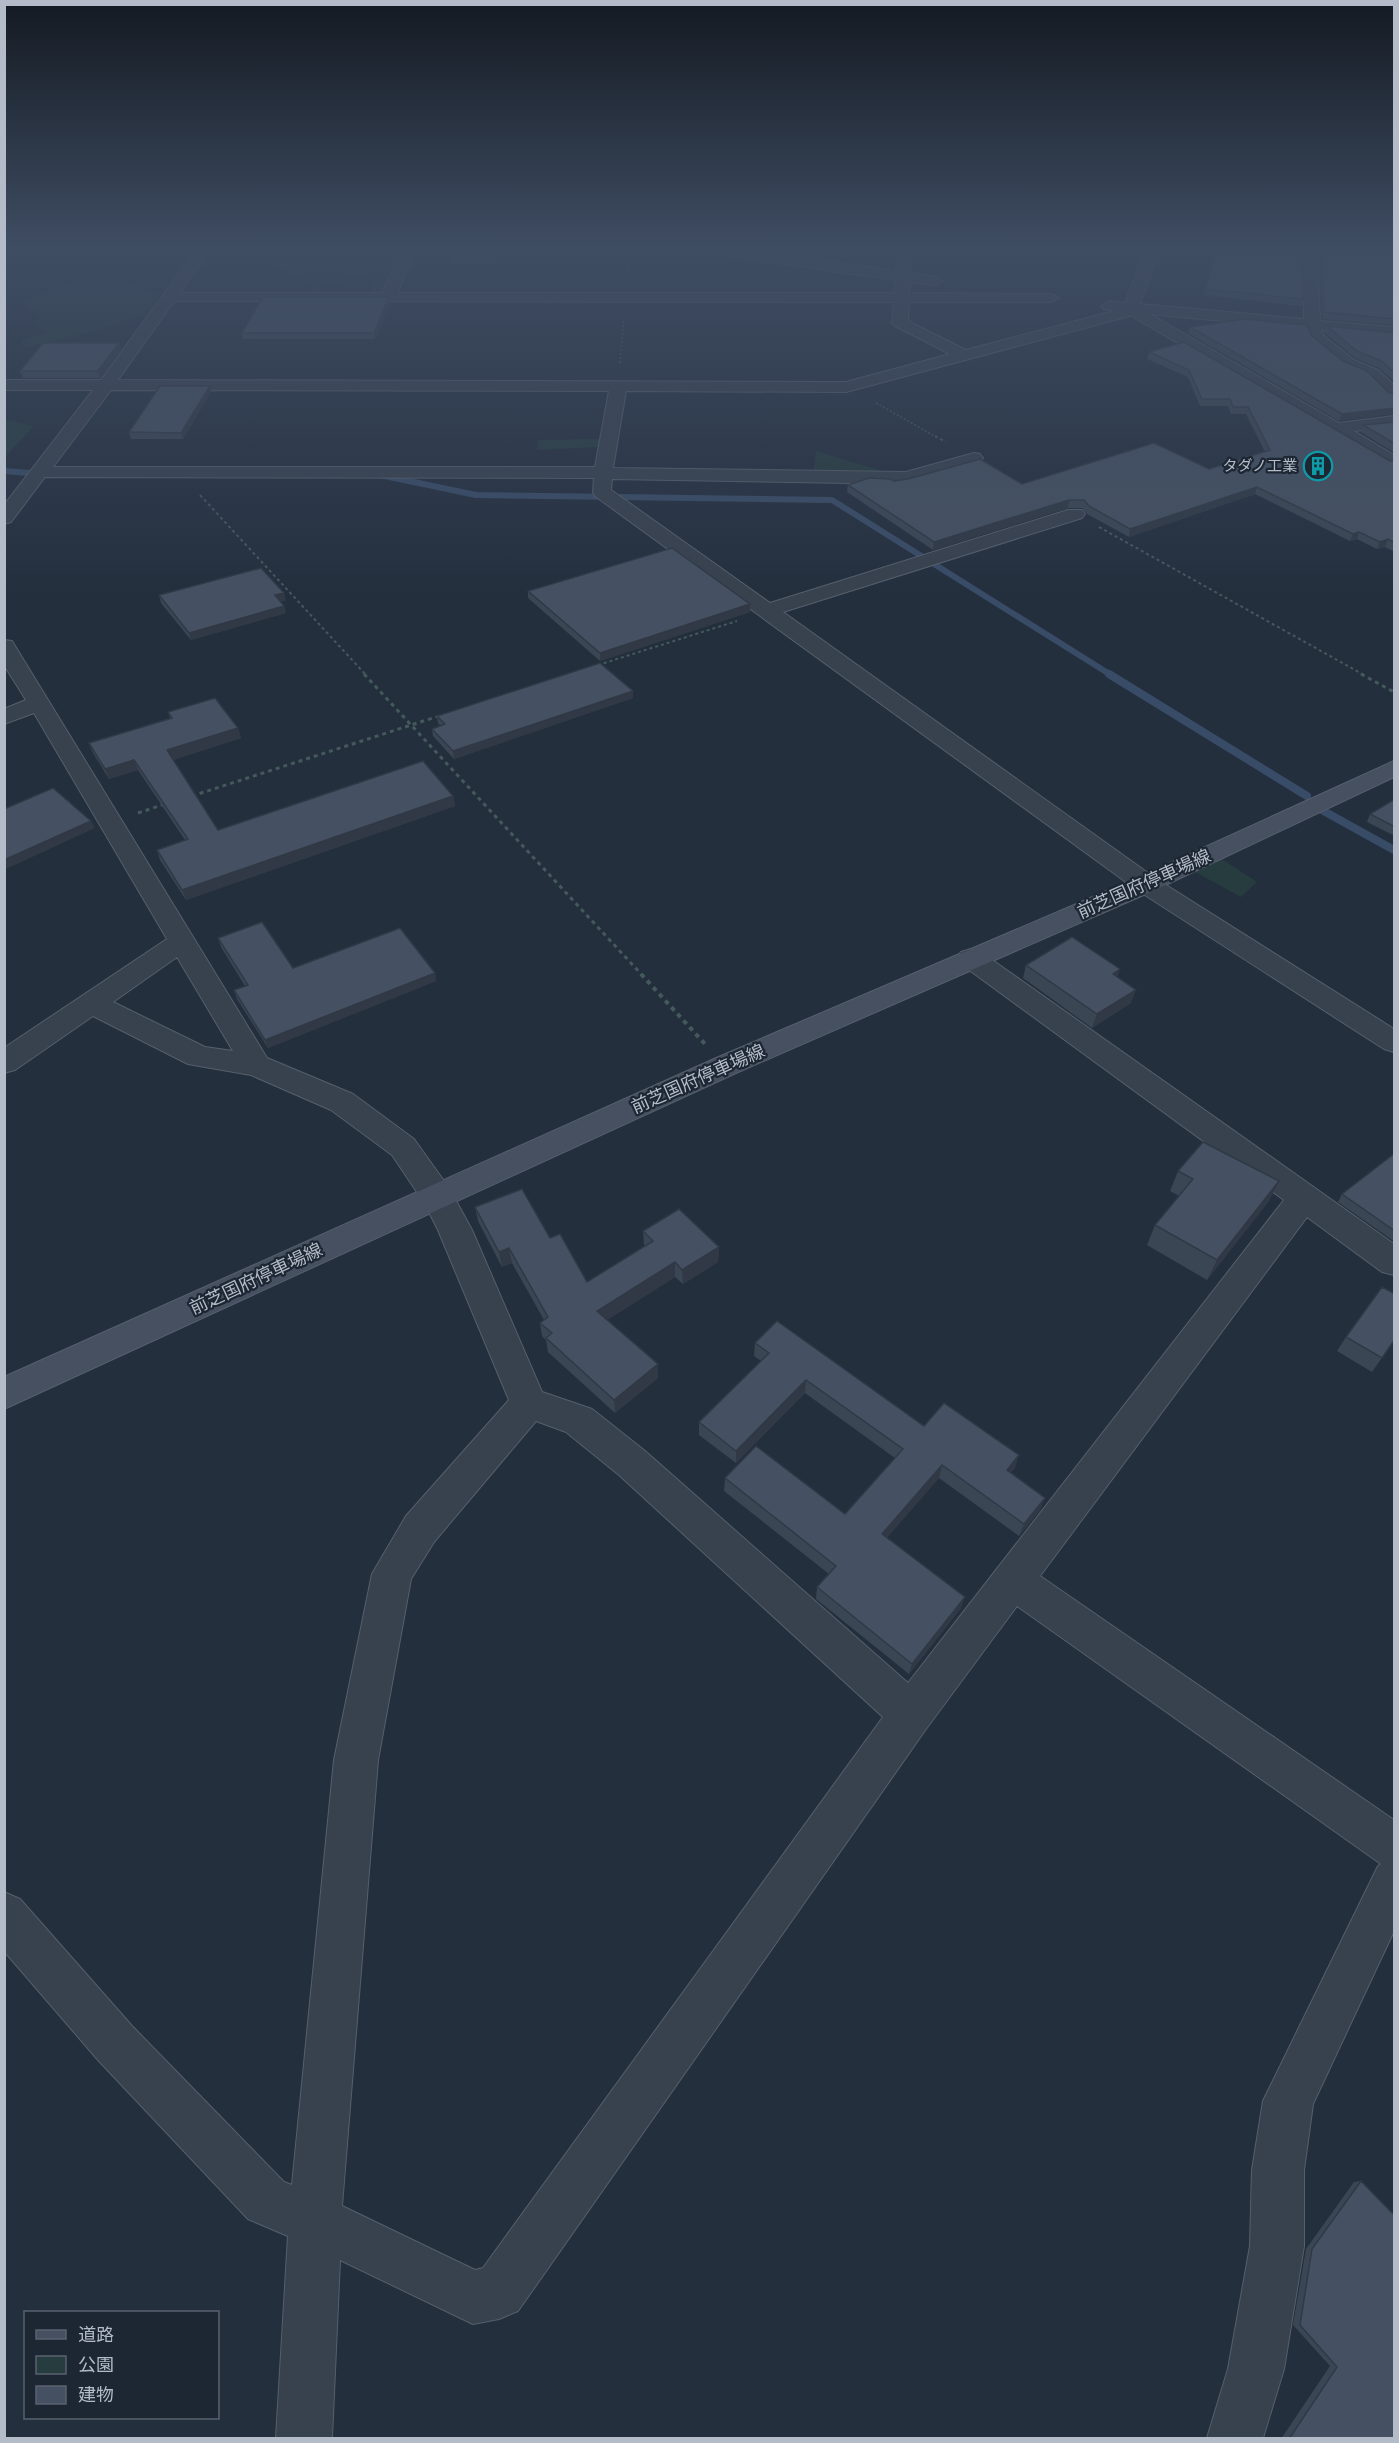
<svg xmlns="http://www.w3.org/2000/svg" width="1399" height="2443" font-family="Signika,'Noto Sans JP',sans-serif">
<style>
.green{fill:#263c3f}
.lines{fill:none;stroke-linecap:round;stroke-linejoin:round}
.stream-far1{stroke:#394c67;stroke-width:6}
.stream{stroke:#394c67;stroke-width:8}
.street-casing{stroke:#565f6c;stroke-width:2}
.secondary-casing{stroke:#565f6c;stroke-width:2}
.path-far3{stroke:#44595c;stroke-width:1.5;stroke-dasharray:2 2;stroke-linecap:butt}
.path-far2{stroke:#44595c;stroke-width:2;stroke-dasharray:3 3;stroke-linecap:butt}
.path-far1{stroke:#44595c;stroke-width:3;stroke-dasharray:4 4;stroke-linecap:butt}
.path{stroke:#44595c;stroke-width:4;stroke-dasharray:4.5 4.5;stroke-linecap:butt}
.street{fill:#38414e;fill-rule:evenodd}
.secondary{fill:#465061;fill-rule:evenodd}
.wall{fill:#3b4654}
.shaded-wall{fill:#303945}
.building{fill:#455162;stroke:#303945;stroke-width:1.5}
.labels{text-anchor:middle;stroke-width:4.5;stroke-linejoin:round;paint-order:stroke}
.far-poi-label{font-size:15px;fill:#b4bcc9;stroke:#1d2633;text-anchor:end}
.street-label{font-size:18px;fill:#b4bcc9;stroke:#1d2633}
</style>
<rect width="100%" height="100%" fill="#242f3e"/>
<path class="green" d="M251,249H328L327,252L399,261L385,296H369L380,271L323,285L318,295H308L313,286L273,264H242Z
M496,249H522L518,264H492Z
M536,249H574L572,264H532Z
M101,271L160,295L147,315L81,335L25,347L21,340L47,333L35,324L41,317L22,301Z
M5,420L34,426L5,457L4,420Z
M600,439L599,447L537,450L538,440Z
M816,451L898,476L813,475Z
M1222,859L1257,882L1241,897L1195,872Z"/>
<g class="lines">
<path class="stream-far1" d="M4,471L43,474
M380,475L476,495L832,500L1111,675"/>
<path class="stream" d="M1109,674L1307,796
M1320,809L1394,850"/>
<g class="street-casing">
<path id="street" d="M197,249H211L180,293H383L401,249H415L398,293H894L895,280L709,253L702,249H740L896,271L897,249H911L910,273L936,277L943,281L936,285L910,282L909,293L1052,294L1059,298L1052,302H909L908,321L966,350L1114,311L1104,309L1101,306L1109,301L1125,303L1146,249H1160L1140,304L1304,319L1303,249H1317L1320,321L1394,327V337L1321,330L1324,336L1354,360L1378,370L1394,385V399L1388,398L1366,376L1342,366L1311,341L1305,329L1150,314L1339,423L1394,416V426L1354,431L1394,455V467L1388,466L1135,318L1133,315L846,392L626,391L613,468L906,472L974,453L980,454L983,458L980,462L907,484L612,479L611,490L770,603L1068,510H1082L1085,514L1082,518L783,612L1155,878L1394,1029V1052L1384,1049L1137,890L595,496L593,492L594,478L45,477L11,522L4,524V505L93,390H4V380H101ZM174,301L894,302L892,323L895,326L950,354L846,382L118,380ZM111,390L609,391L595,467H53Z
M4,640L12,641L15,646L267,1058L353,1094L414,1139L449,1188L472,1230L542,1392L592,1409L645,1451L908,1683L1284,1200L961,964L957,958L961,952L971,949L981,952L1394,1244V1275L1382,1272L1307,1217L1040,1576L1394,1820V1931L1313,2104L1304,2170V2246L1284,2369L1263,2438H1207L1228,2369L1250,2246L1252,2170L1263,2101L1378,1866L1381,1864L1017,1606L926,1729L518,2311L499,2319L473,2324L340,2260L332,2438H276L288,2236L248,2219L98,2060L4,1951V1892L20,1899L132,2026L284,2182L292,2185L334,1760L372,1574L406,1516L509,1400L438,1230L425,1204L392,1155L331,1110L251,1075L188,1064L93,1016L15,1070L4,1073V1048L167,939L34,713L4,724V709L26,700L4,665ZM177,957L233,1051L205,1047L113,1002ZM536,1421L566,1432L619,1475L883,1717L483,2268L475,2270L342,2206L378,1760L411,1579L434,1542Z"/>
</g>
<g class="secondary-casing">
<path id="secondary" d="M1394,761V777L1155,890L736,1073L4,1409V1377L714,1059L1137,878Z"/>
</g>
<path class="path-far3" d="M628,276L630,249
M620,363L624,319
M876,403L938,438"/>
<path class="path-far2" d="M935,436L946,442
M200,495L366,675
M1099,527L1364,675
M598,665L737,621"/>
<path class="path-far1" d="M364,674L642,975
M1361,674L1394,692
M192,796L442,715
M138,813L165,804"/>
<path class="path" d="M641,974L705,1044"/>
<use href="#street" class="street"/>
<use href="#secondary" class="secondary"/>
</g>
<path class="wall" d="M494,249L490,264H453L452,258Z
M1217,249L1303,299L1302,306L1203,295Z
M1319,249H1395V325L1322,319Z
M389,297L390,304L375,339H243L242,333Z
M1327,326L1395,333V382L1379,368L1355,358L1325,333Z
M1190,327L1312,336L1343,361L1389,393L1339,421L1188,333Z
M119,343L121,350L100,378H23L20,371Z
M1149,352L1390,461H1395V552L1385,547L1377,549L1357,539L1350,541L1255,494L1129,537L1087,514L1082,508H1068L933,550L847,492L848,485L894,481L1022,484L1209,469L1265,452L1246,414H1231L1228,406H1200L1188,377L1147,359Z
M210,386L211,392L183,439H131L129,432Z
M1395,422V453L1361,432L1363,425Z
M528,591L750,604V612L600,661L528,598Z
M159,595L286,600L280,602L284,606L286,613L191,640L161,603Z
M633,698L454,759L433,736L432,729L441,726L438,723L437,716Z
M168,712L238,728L241,738L173,760L218,830L453,796L455,806L186,900L160,860L157,850L185,840L138,770L109,779L93,753L89,743L170,718Z
M1395,799V836L1367,822L1370,814Z
M218,938L293,968L435,973L436,981L268,1048L237,999L234,990L245,986L221,947Z
M1026,965L1118,978L1131,1003L1092,1028L1023,978Z
M1395,1153V1242L1338,1202L1342,1194Z
M1178,1171L1269,1201L1207,1280L1147,1245L1155,1225L1179,1196L1170,1191Z
M475,1207L550,1238L587,1282L645,1246L644,1245L643,1231L719,1247L718,1262L683,1284L675,1277L607,1320L658,1378L615,1413L548,1352L546,1340L542,1336L540,1323L544,1320L512,1263L502,1267L478,1221Z
M1346,1337L1395,1339L1372,1372L1337,1351Z
M755,1343L924,1426L1015,1468L1010,1473L1040,1510L1019,1536L939,1478L887,1537L961,1608L909,1674L816,1599L817,1587L829,1574L724,1491L725,1478L845,1514L895,1458L805,1393L736,1463L699,1435V1422L761,1361L754,1356Z
M1361,2181L1395,2439H1281L1330,2366L1293,2325L1306,2249L1354,2182Z"/>
<path class="shaded-wall" d="M492,249H494L490,264V258Z
M389,297L390,304L375,339L374,333Z
M119,343L121,350L100,378L98,371Z
M210,386L211,392L183,439L181,433Z
M1395,408V414L1339,421L1342,414Z
M1257,487L1255,494L1129,537L1130,529Z
M1069,500L1068,508L933,550L934,542Z
M1359,532L1357,539L1350,541L1353,534Z
M1388,539L1385,547L1377,549L1380,542Z
M284,593L286,600L277,603L275,595Z
M750,604V612L600,661V653Z
M284,606L286,613L191,640L189,633Z
M633,691V698L454,759L453,751Z
M238,728L241,738L170,761L167,750Z
M134,760L138,770L109,779L105,769Z
M453,796L455,806L186,900L182,890Z
M91,821L95,828L4,870V860Z
M1120,969L1116,983L1113,974Z
M435,973L436,981L268,1048L265,1040Z
M1136,990L1131,1003L1092,1028L1097,1014Z
M1279,1181L1269,1201L1207,1280L1217,1260Z
M719,1247L718,1262L683,1284L682,1270Z
M509,1248L512,1263L502,1267L499,1252Z
M675,1262V1277L599,1325L597,1311Z
M658,1364V1378L615,1413L614,1400Z
M806,1380L805,1393L736,1463V1451Z
M1019,1455L1015,1468L1002,1483L1007,1470Z
M942,1465L939,1478L880,1546L882,1534Z
M1045,1498L1040,1510L1019,1536L1024,1524Z
M965,1597L961,1608L909,1674L912,1664Z"/>
<path class="building" d="M455,249H492L490,258H452Z
M1217,249H1303V299L1205,289Z
M1321,249H1395V319L1324,312Z
M263,297H389L374,333H242Z
M1245,319L1306,325L1312,336L1343,361L1367,371L1389,393H1395V408L1342,414L1190,327Z
M1327,326L1395,333V373L1381,361L1357,351Z
M1184,342L1390,461H1395V543L1388,539L1380,542L1359,532L1353,534L1257,487L1130,529L1089,506L1084,500H1069L934,542L848,485L869,478L890,479L894,481L908,479L980,459L1022,484L1154,443L1209,469L1270,450L1248,407H1233L1230,399H1202L1189,370L1149,352Z
M43,343H119L98,371H20Z
M160,386H210L181,433L129,432Z
M1395,422V444L1363,425Z
M672,548L750,604L600,653L528,591Z
M261,568L284,593L275,595L284,606L189,633L159,595Z
M600,663L633,691L453,751L432,729L445,724L437,716Z
M215,698L238,728L167,750L218,830L423,761L453,796L182,890L157,850L188,839L134,760L105,769L89,743L172,718L168,712Z
M53,788L91,821L4,860V809Z
M1395,799V827L1370,814Z
M262,922L293,968L400,928L435,973L265,1040L234,990L248,985L218,938Z
M1072,937L1120,969L1113,974L1136,990L1097,1014L1026,965Z
M1203,1142L1279,1181L1217,1260L1155,1225L1193,1179L1178,1171Z
M1395,1153V1231L1342,1194Z
M522,1189L550,1238L560,1234L587,1282L653,1241L643,1231L679,1209L719,1247L682,1270L675,1262L597,1311L658,1364L614,1400L546,1338L552,1333L540,1323L548,1317L509,1248L499,1252L475,1207Z
M1382,1287L1395,1294V1339L1382,1358L1346,1337Z
M777,1321L924,1426L944,1403L1019,1455L1007,1470L1045,1498L1024,1524L942,1465L882,1534L965,1597L912,1664L817,1587L836,1566L725,1478L756,1446L845,1514L903,1449L806,1380L736,1451L699,1422L769,1353L755,1343Z
M1361,2181L1395,2216V2439H1289L1337,2367L1300,2325L1312,2249Z"/>
<linearGradient id="sky" x2="0" y2="1"><stop stop-color="#141a22"/><stop offset="0.42" stop-color="#3f4d63"/><stop offset="1" stop-color="#3f4d63" stop-opacity="0"/></linearGradient>
<rect width="1399" height="591" fill="url(#sky)"/>
<defs>
<g id="building-ring" transform="scale(1.5)"><circle r="9.5" fill="#1d2633" stroke="#0f9aa8" stroke-width="1.5"/><path d="M-4-6H4V6H1V3H-1V6H-4ZM-2.5-4.3h1.7v1.8h-1.7ZM.8-4.3h1.7v1.8H.8ZM-2.5-1h1.7V.8h-1.7ZM.8-1h1.7V.8H.8Z" fill="#0f9aa8"/></g>
</defs>
<g fill-rule="evenodd">
<use href="#building-ring" x="1318" y="466"/>
</g>
<g class="labels">
<g class="far-poi-label">
<text x="1297" y="471">タダノ工業</text>
</g>
<g class="street-label">
<text transform="translate(1144 884) rotate(-24)" y="6">前芝国府停車場線</text>
<text transform="translate(698 1079) rotate(-24)" y="6">前芝国府停車場線</text>
<text transform="translate(256 1279) rotate(-25)" y="6">前芝国府停車場線</text>
</g>
</g>
<rect width="1399" height="2443" fill="none" stroke="#b4bcc9" stroke-width="12"/>
<rect x="24" y="2311" width="195" height="108" fill="#1d2633" stroke="#59626f" stroke-width="1.5"/>
<rect x="36" y="2330" width="30" height="9" fill="#465061" stroke="#59626f" stroke-width="1.5"/>
<text x="78" y="2341" font-size="18" fill="#b4bcc9">道路</text>
<rect x="36" y="2356" width="30" height="18" fill="#263c3f" stroke="#59626f" stroke-width="1.5"/>
<text x="78" y="2371" font-size="18" fill="#b4bcc9">公園</text>
<rect x="36" y="2386" width="30" height="18" fill="#455162" stroke="#59626f" stroke-width="1.5"/>
<text x="78" y="2401" font-size="18" fill="#b4bcc9">建物</text>
</svg>
